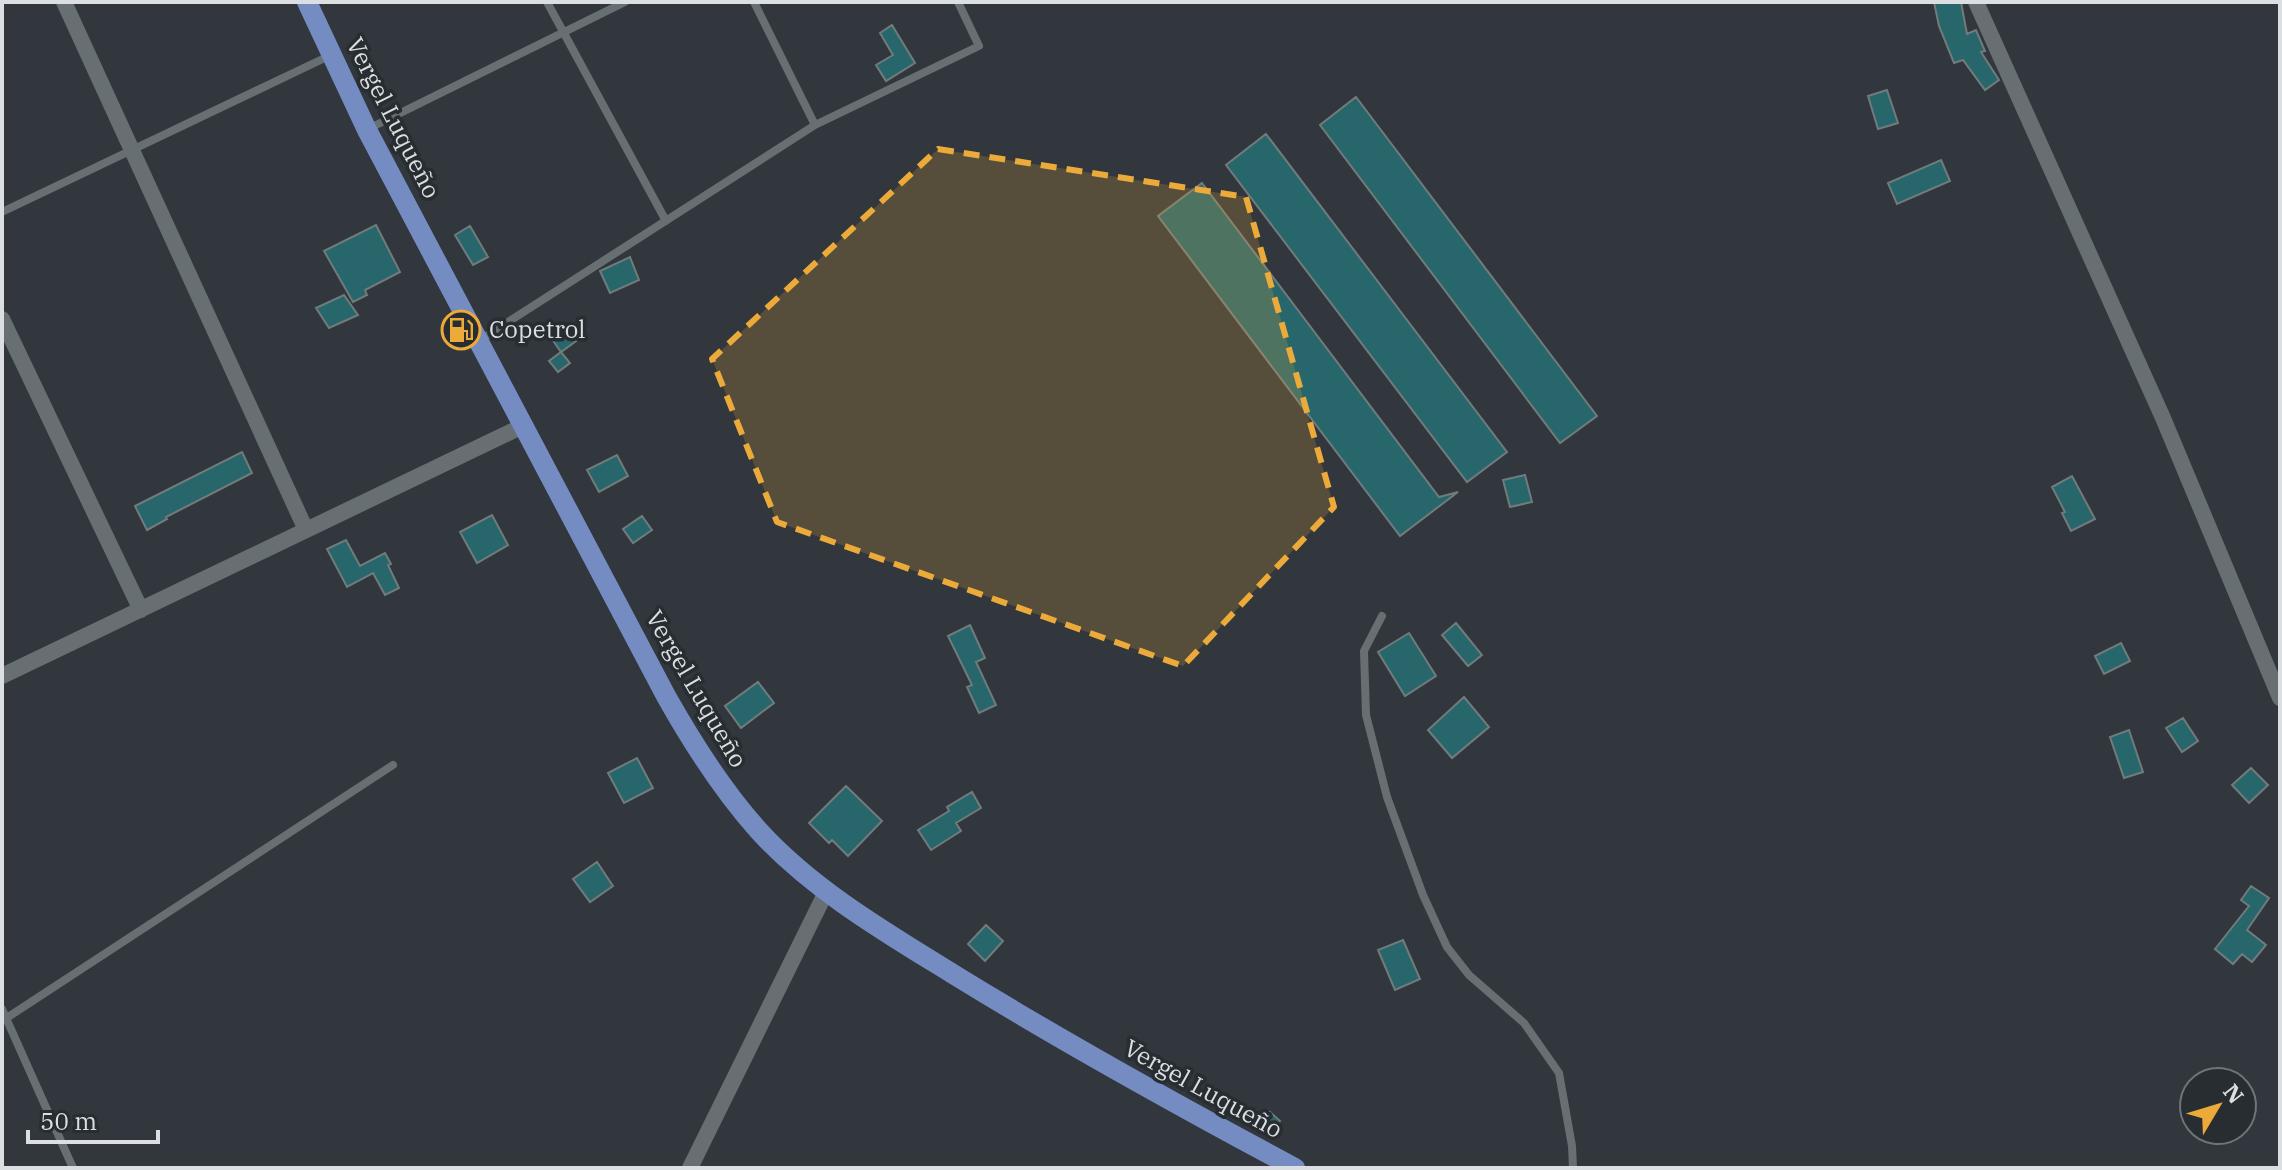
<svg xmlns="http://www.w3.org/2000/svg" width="2282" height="1170" font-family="'IBM Plex Serif',serif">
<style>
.building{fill:#27666b;stroke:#717b7c;stroke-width:2}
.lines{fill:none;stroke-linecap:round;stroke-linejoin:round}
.service{stroke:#676f73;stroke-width:8}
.minor{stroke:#676f73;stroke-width:16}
.primary{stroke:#748cc1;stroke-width:20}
.marked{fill:#ebaa39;fill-opacity:0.2;stroke:#ebaa39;stroke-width:6;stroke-dasharray:16 10;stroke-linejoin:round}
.labels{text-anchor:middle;stroke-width:7;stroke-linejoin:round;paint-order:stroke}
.street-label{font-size:24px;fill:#dbdfe1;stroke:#272d31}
.poi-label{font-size:24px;fill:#dbdfe1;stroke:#272d31;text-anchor:start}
</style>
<rect width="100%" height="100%" fill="#31373c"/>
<path class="building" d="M1934,2H1961L1967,34L1976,30L1985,51L1981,52L1999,80L1985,90L1963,60L1954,63L1939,26Z
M892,25L915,63L886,81L876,65L893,55L880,33Z
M1887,90L1898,123L1878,129L1868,96Z
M1356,97L1597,416L1560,443L1320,125Z
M1266,134L1507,452L1467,482L1226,165Z
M1941,160L1950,181L1897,204L1888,183Z
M1202,183L1439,497L1458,492L1400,536L1158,216Z
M376,225L400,272L365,290L367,295L353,302L324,251Z
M470,226L488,257L473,265L455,235Z
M630,257L639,280L610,293L600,271Z
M344,295L358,315L329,328L316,308Z
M573,323L583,336L561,352L552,339Z
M561,352L570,363L558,372L549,361Z
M242,452L252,473L166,517L167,519L147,530L135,506Z
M617,455L628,476L599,492L587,470Z
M1525,475L1532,502L1510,507L1503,480Z
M2072,476L2095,519L2071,531L2062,513L2065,512L2052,487Z
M492,515L508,545L477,563L460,532Z
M642,516L652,530L633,543L623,529Z
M346,540L360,566L385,553L391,564L388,565L399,588L385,595L373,573L347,587L327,549Z
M1456,623L1482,655L1468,666L1442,635Z
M970,625L985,658L976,662L996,705L979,713L967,687L972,685L948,636Z
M1409,633L1436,676L1405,696L1378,652Z
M2121,643L2130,661L2104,674L2095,656Z
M758,682L774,703L741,728L725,706Z
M1464,697L1489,727L1452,758L1428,730Z
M2183,718L2198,741L2182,752L2166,728Z
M2129,730L2143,772L2124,778L2110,737Z
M637,758L653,788L624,803L608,773Z
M2251,768L2268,785L2249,803L2232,785Z
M846,786L882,821L848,856L832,840L829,843L809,823Z
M972,792L981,808L956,823L961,831L931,850L918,830L949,811L947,807Z
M597,862L613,886L590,902L573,879Z
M2251,886L2269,898L2247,930L2266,945L2252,962L2242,954L2233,964L2215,949L2249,906L2241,900Z
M986,925L1003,941L985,961L968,944Z
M1403,940L1420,979L1395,990L1378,950Z
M1270,1112L1280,1121L1270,1132L1260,1123Z"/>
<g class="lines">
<path class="service" d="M547,2L666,221
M754,2L815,125
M368,129L625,2
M2,212L331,55
M480,340L815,125L979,46L958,2
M1382,616L1364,651L1366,715L1387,797L1423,895L1447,947L1469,975L1524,1023L1559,1073L1572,1146L1573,1168
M2,1009L73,1168
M2,1021L393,765"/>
<path class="minor" d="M64,2L306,530
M1976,2L2163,418L2280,698
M2,319L141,610
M2,676L525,425
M690,1168L826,892"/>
<path class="primary" d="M307,2L367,130L666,696C693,744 722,790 759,831C813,890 885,932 953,974C1065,1043 1179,1106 1295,1168"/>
</g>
<path class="marked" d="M938,149L1246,197L1334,507L1183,666L777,522L712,359Z"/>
<defs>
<g id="fuel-ring" transform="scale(2)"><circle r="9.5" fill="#272d31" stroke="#ebaa39" stroke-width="1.5"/><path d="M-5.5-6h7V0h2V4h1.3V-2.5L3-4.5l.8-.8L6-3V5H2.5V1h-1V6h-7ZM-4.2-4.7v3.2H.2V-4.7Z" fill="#ebaa39"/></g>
</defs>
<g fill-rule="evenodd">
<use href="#fuel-ring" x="461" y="330"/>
</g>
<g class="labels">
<g class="street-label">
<text transform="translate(393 118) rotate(63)" y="8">Vergel Luqueño</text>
<text transform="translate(696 689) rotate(60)" y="8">Vergel Luqueño</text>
<text transform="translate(1203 1089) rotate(29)" y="8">Vergel Luqueño</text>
</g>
<g class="poi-label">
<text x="489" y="338">Copetrol</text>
</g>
</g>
<rect width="2282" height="1170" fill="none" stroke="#dbdfe1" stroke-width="8"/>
<g transform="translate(2218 1106) rotate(52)"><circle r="38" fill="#272d31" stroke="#6f7477" stroke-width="2"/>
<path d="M0-6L14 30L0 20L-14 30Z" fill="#ebaa39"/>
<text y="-12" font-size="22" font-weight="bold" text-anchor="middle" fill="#dbdfe1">N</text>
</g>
<path d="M28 1130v12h130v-12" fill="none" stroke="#dbdfe1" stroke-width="4"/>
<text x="40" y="1130" font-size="24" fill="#dbdfe1" stroke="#272d31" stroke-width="6" paint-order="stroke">50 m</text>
</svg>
